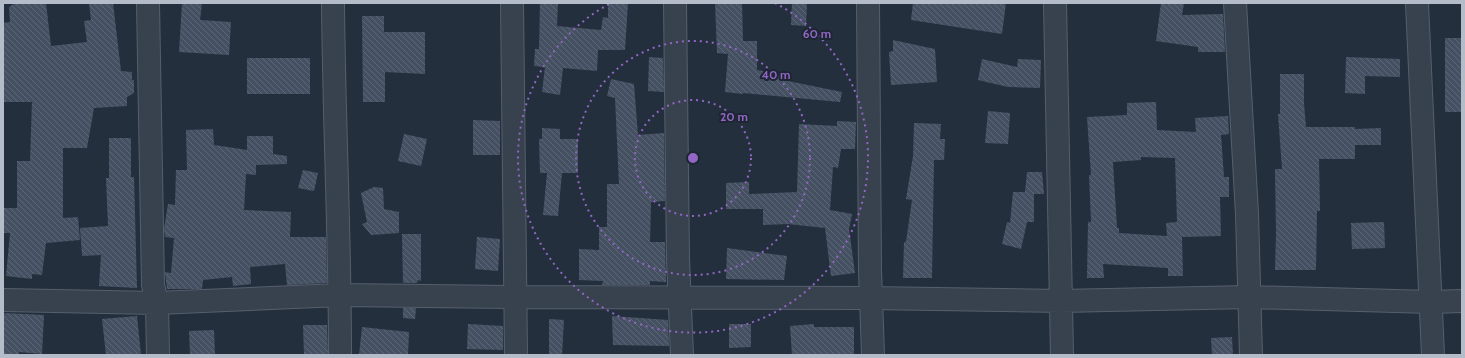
<svg xmlns="http://www.w3.org/2000/svg" width="1465" height="358" font-family="Cabin,sans-serif">
<style>
.building{fill:url(#building-back-hatch);fill-rule:evenodd}
.lines{fill:none;stroke-linecap:round;stroke-linejoin:round}
.minor-casing{stroke:#565f6c;stroke-width:24}
.minor{stroke:#38414e;stroke-width:22}
.ring{fill:none;stroke:#9266c3;stroke-width:2;stroke-dasharray:2 4}
.centre{fill:#9266c3;stroke:#1d2633;stroke-width:2}
.ring-label{font-size:12px;text-anchor:middle;font-weight:bold;fill:#9266c3;stroke:#1d2633;stroke-width:4;stroke-linejoin:round;paint-order:stroke}
</style>
<defs>
<pattern id="building-back-hatch" width="6" height="6" patternUnits="userSpaceOnUse"><rect width="6" height="6" fill="#455162"/><path d="M-1 5l2 2M0 0l6 6M5-1l2 2" fill="none" stroke="#5d6877"/></pattern>
</defs>
<rect width="100%" height="100%" fill="#242f3e"/>
<path class="building" d="M15,3H46L51,46L87,42L84,21L91,20L89,3H113L121,71L132,72V80H134V93L127,97V106L94,108L87,148H63V218L78,217L80,240L46,243L42,275L32,274V279L6,276L10,233H3V208H17V161H30L32,102H3V23L10,22L9,7Z
M182,3H202L200,20L231,22L229,55L179,52Z
M540,3H558L557,26L601,30L603,17L608,18V3H628L625,50H598L597,71L563,68L560,95L542,92L545,67L534,66L535,49H539Z
M715,3H742L743,41H757V70L789,76L788,81L842,92L840,102L743,93V94L725,92L728,54L717,53Z
M792,3H807L806,26L791,25Z
M913,3H1006L1002,34L911,20Z
M1161,3H1184L1182,15L1223,14L1225,52H1198V47L1156,41Z
M362,16H384V32H425V74L385,72V102H363Z
M1445,38H1462V112H1445Z
M893,40L935,49L937,82L891,85L889,52L893,51Z
M649,57L663,58L664,92L648,91Z
M1346,57L1400,59V77L1365,76V94L1345,93Z
M247,58H310V94H247Z
M982,59L1017,67L1018,59L1041,60L1040,88L1008,87L978,80Z
M1280,74H1304V104L1306,127H1355V129L1381,128V145H1355V159H1319L1320,211H1317L1316,270H1275L1276,233L1275,169H1282L1278,114H1280Z
M611,79L634,84L638,135L664,133L665,201L651,202L650,242H665L666,282L650,281V285H602L603,281L579,280V249L599,250V227H607V184H619L615,98L607,96Z
M1156,102L1157,130L1196,132L1195,118L1228,116L1229,134L1221,135L1224,177H1229V197H1220L1221,236L1182,237L1183,276H1168V268L1103,264L1104,278H1087L1088,222H1091L1089,175H1091L1087,117L1127,115V103ZM1141,157L1175,158L1177,222L1166,223L1167,236L1119,233V228H1117L1113,162L1141,160Z
M988,111L1010,113L1008,144L985,143Z
M473,120L500,121V155H473Z
M837,121L856,122L855,149H841L838,168L833,167L830,210L852,214L849,229L855,273L831,276L825,228L788,224L763,225V209H726V183L749,182V194L797,192L799,124L837,126Z
M914,123L941,124L940,139H945L944,160H934L932,278H903L904,242H906L912,200L906,199L913,156Z
M542,128L560,129V139H578V173H562L558,216L543,215L547,173H540L539,139H542Z
M213,129L214,145L247,150V136H273V154L287,156V164L256,165V175L246,174L244,210L291,212L290,237H326L327,283L287,285L285,264L250,267L251,284L233,286L232,277L203,280L202,289H167L165,272L171,273L174,238L165,237L164,229L168,204L175,205L176,170H187L186,130Z
M404,134L427,139L421,166L398,161Z
M109,138H131V177H134L137,288L99,286L101,255L82,256L80,228L108,226L106,178H109Z
M303,170L318,173L314,191L298,188Z
M1027,172H1042L1044,194H1034V222H1027L1021,249L1002,244L1007,222L1010,223L1013,192H1025Z
M374,187L383,188L384,209L399,212V233L371,235L362,224L367,222L361,193Z
M1384,222L1385,248L1352,249L1351,223Z
M402,234H421V281L418,280L417,283H403Z
M477,237L500,239L498,271L475,269Z
M727,248L787,256L784,280L726,279Z
M403,308H416L415,319L403,318Z
M3,313L44,315L42,354L19,352V355H3Z
M137,316L141,355H106L102,319Z
M612,316L668,320L669,346L613,345Z
M549,319L564,320L562,355H549Z
M468,324L503,326V350L467,349Z
M729,324H751V347L729,348Z
M814,324V327H854V355H792L790,326Z
M303,325H327L328,355H304Z
M362,327L409,332L408,355H359Z
M214,330L215,355H190L189,331Z
M1232,337L1233,355H1212L1211,338Z"/>
<g class="lines">
<g class="minor-casing">
<path id="minor" d="M148,3L153,285L157,303L158,355
M333,3C334,120 340,238 340,355
M512,3L516,355
M675,3L678,259L682,355
M868,3L870,270L873,355
M1055,3L1062,355
M1235,3L1247,214L1251,355
M1417,3L1433,355
M3,300L157,303L340,295L516,297L871,298L1061,301L1249,297L1431,302L1462,301"/>
</g>
<use href="#minor" class="minor"/>
</g>
<g class="ring">
<circle cx="693" cy="158" r="58"/>
<circle cx="693" cy="158" r="117"/>
<path d="M775 3A175 175 0 1 1 611 3"/>
</g>
<circle cx="693" cy="158" r="6" class="centre"/>
<g class="ring-label">
<text x="817" y="38">60 m</text>
<text x="776" y="79">40 m</text>
<text x="734" y="121">20 m</text>
</g>
<rect width="1465" height="358" fill="none" stroke="#b4bcc9" stroke-width="8"/>
</svg>
